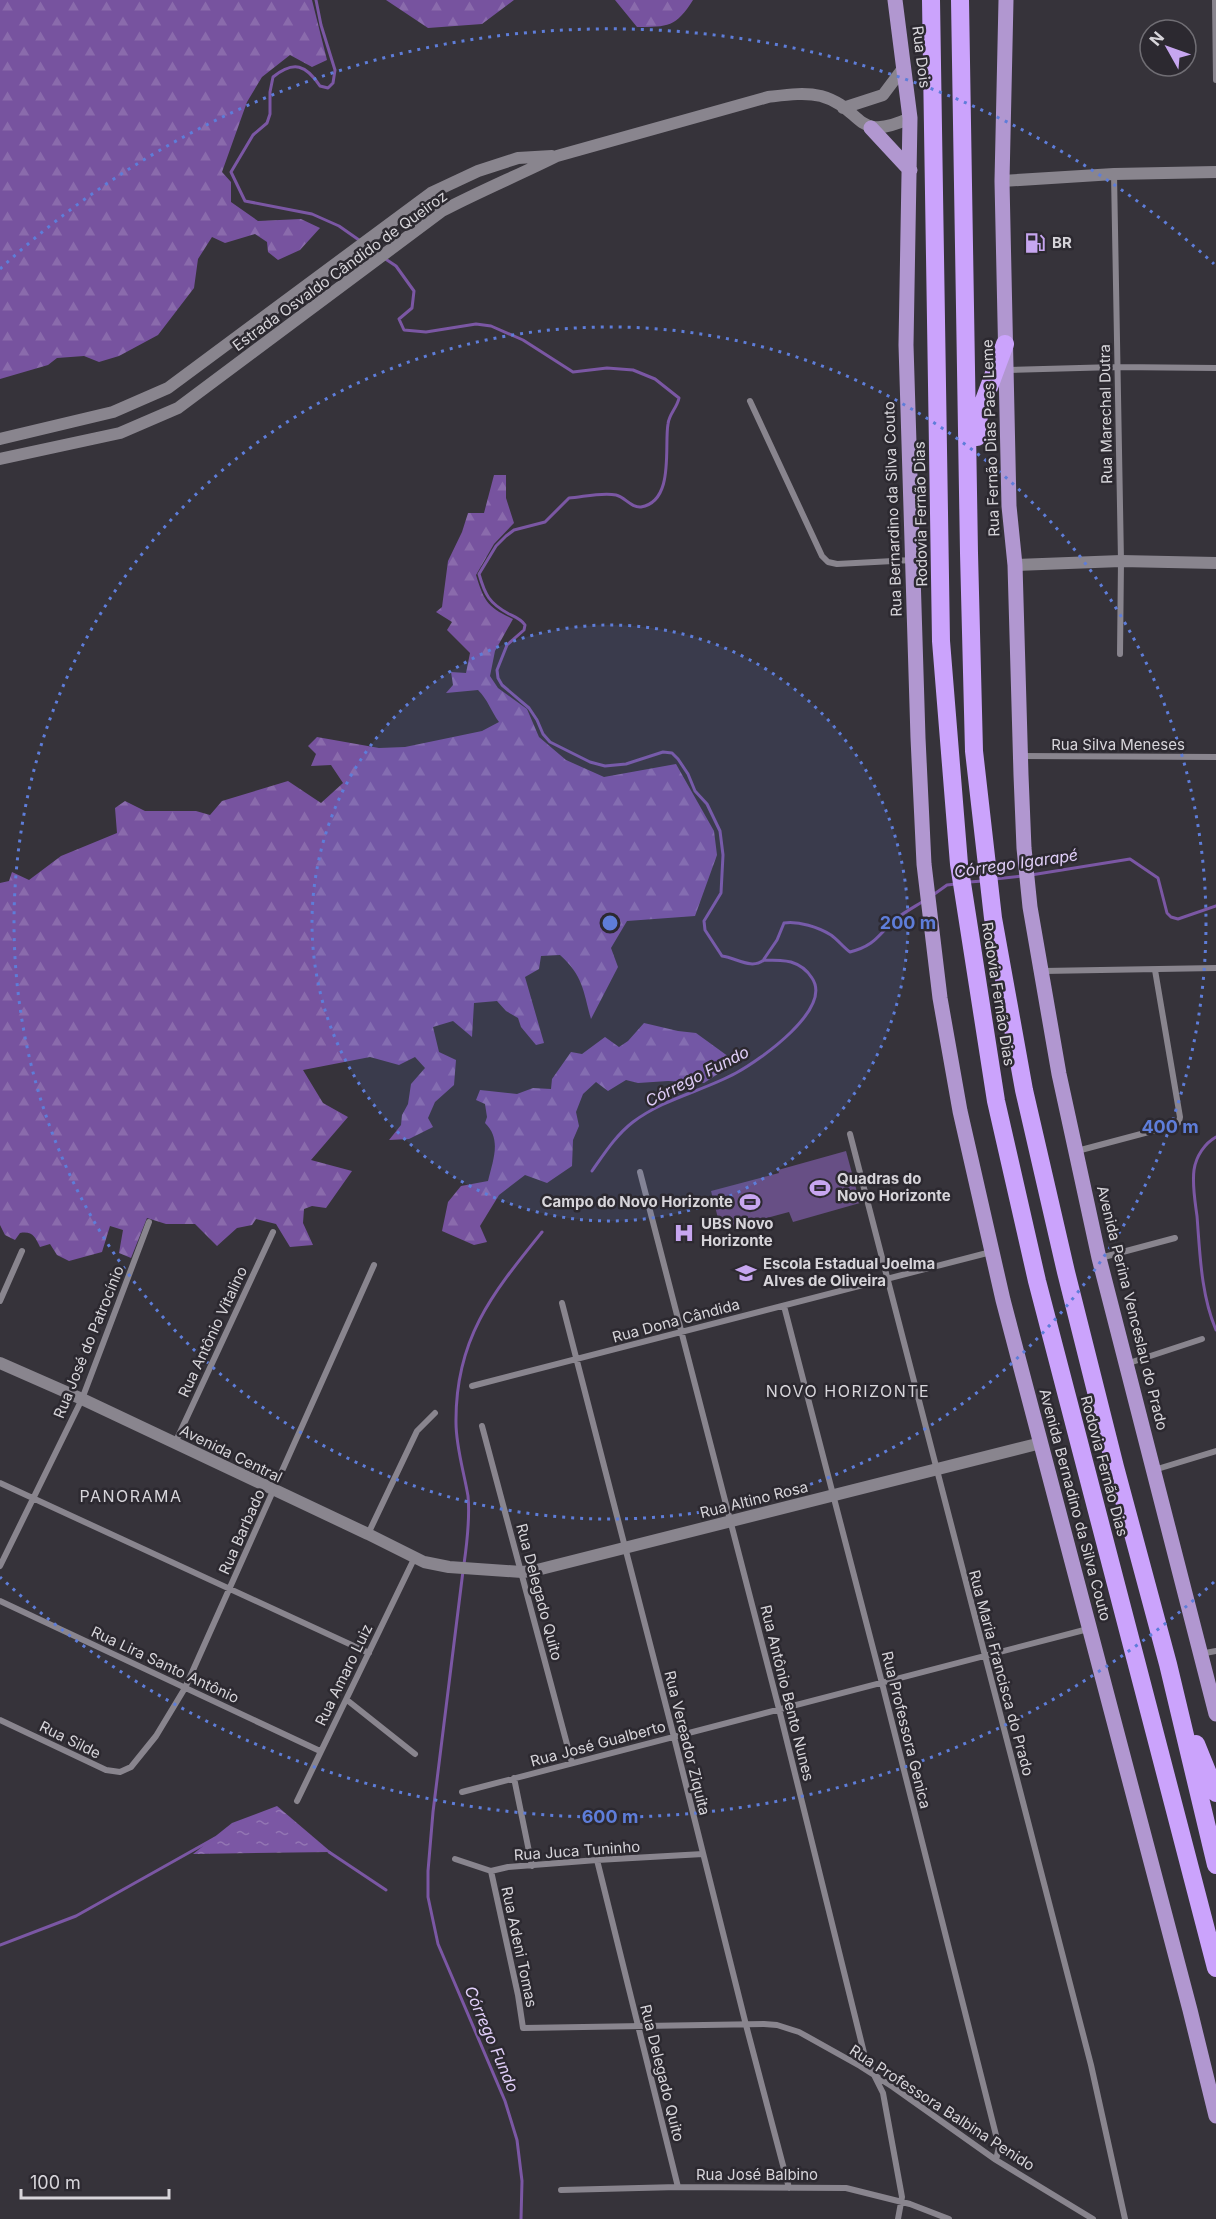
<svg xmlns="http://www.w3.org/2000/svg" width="1216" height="2219" font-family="Inter,sans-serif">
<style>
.forest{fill:url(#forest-firs)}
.green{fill:#674f85}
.water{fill:url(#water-ripples)}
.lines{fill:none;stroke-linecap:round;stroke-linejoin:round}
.stream{stroke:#7b57a4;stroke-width:3}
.street{stroke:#89858e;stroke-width:6}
.secondary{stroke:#89858e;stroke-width:12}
.primary{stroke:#b197d0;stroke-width:15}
.highway{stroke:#cba3fc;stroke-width:18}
.ring{fill:none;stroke:#5e7dd9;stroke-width:3;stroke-dasharray:3 6}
.labels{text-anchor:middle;stroke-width:5;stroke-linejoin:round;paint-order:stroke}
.street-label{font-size:15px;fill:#d7d5da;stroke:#2c2930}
.poi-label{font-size:15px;font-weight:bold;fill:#d7d5da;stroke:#2c2930;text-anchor:start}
.water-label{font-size:16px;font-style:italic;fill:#e0cef8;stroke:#2c2930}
.neighbourhood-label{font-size:16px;letter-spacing:1.5px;fill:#d7d5da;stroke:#2c2930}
.centre{fill:#5e7dd9;stroke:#2c2930;stroke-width:3}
.ring-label{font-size:18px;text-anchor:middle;font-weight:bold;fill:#5e7dd9;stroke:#2c2930;stroke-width:5;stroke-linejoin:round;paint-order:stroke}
</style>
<defs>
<pattern id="forest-firs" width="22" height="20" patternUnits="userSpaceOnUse" patternTransform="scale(1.5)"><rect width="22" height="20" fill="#77539f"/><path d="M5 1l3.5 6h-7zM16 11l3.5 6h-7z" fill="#8a6bac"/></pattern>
<pattern id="water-ripples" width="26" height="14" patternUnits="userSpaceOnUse" patternTransform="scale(1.5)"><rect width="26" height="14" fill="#7b57a4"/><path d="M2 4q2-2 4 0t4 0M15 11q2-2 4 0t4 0" fill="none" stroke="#9376b4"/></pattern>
</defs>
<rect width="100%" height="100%" fill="#36333a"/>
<path class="forest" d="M0,0H312L327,60L312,67L290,55L262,77L247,102L222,172L231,182V202L258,221L301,219L320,228L300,250L278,260L268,252L267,242L255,234L225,243L212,237L198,259L194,288L158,335L119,356L99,362L84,356L57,358L48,365L0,379Z
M386,0H514L482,24L428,28Z
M615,0H693C676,27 668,27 637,27Z
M494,475H506V498L514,523L494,544L476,575C484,601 487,607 513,619L495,651L490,676L498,688L527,709L539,737L566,760L604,777L676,764L714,831L717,855L695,916L627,921L611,948L618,967L591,1019C583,990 583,976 560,955L541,956L539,969L525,977L544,1043L536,1045L521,1027L518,1018L506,1011L497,1001L474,1003L472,1037L453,1021L433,1027L439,1052L456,1060L454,1085L435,1102L428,1118L433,1127L409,1139L389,1140L401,1125L402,1115L408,1104L411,1084L425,1068L415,1057L399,1065L370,1057L303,1070L323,1103L348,1117L311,1160L352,1171L326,1208L312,1206L304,1209L303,1223L313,1245L290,1247L276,1224L256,1219L252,1225L237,1228L217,1246L195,1224H166L147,1218L131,1258L119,1253L123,1230L110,1226L102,1252L69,1261L57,1255L50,1244L40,1247C35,1237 33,1231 20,1233L15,1240L5,1235L0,1225V883L9,881L12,872L29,880L61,856L117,833L115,808L125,801L145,811H196L210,815L222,801L288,781L321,803L343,783L331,765L311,766L316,754L308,746L317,737L379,748L405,747L482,731L499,722C491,711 488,700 478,690L446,693L453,685L451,672L466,673L470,653L447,630L452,622L436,612L442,607L448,561L462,532L468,513H484Z
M644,1023L678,1031L696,1033L736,1062L704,1083L668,1081L638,1083L626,1080L608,1091L596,1082L583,1094L576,1112L579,1126L573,1140L572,1166L547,1183L525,1175L499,1195L480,1226L487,1242L474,1245L442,1231L448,1202L461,1186L488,1181C493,1160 502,1139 485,1123L487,1117L485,1104L476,1100L480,1090L517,1094L533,1088L551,1089L552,1079L571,1052L582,1054L605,1037L619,1047L628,1041Z"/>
<path class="green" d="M846,1151L860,1203L793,1222L789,1212L721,1230L711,1191L779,1173L778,1170Z"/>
<path class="water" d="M277,1806L331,1852L193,1854L232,1823Z"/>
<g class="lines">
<path class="stream" d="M316,0L321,25L335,70L333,83L328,88L320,86C306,65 294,60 273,77L270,92V114L267,123L253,135L231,172L245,201L312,214L339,226L359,240
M367,246L379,254
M384,258L396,266L414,291L412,308L399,319L404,330L426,332L476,324L491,326L523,340L573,372L607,368L633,370L655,379L679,398C677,408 669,414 668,424C664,446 675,501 641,507C631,508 625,497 616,495C602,492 583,497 569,498L545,522L514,530L506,536L496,546L479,574C485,595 489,603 509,614C515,617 521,619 525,625L524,630L507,645L497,670L498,678L502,685L529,708L537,720L543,734L550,742L590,762L605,766L626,764L663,752L672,753L678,759L688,774L695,791L707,804L720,831L723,855L721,893L704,921L705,930L722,956C737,958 751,970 764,960C772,960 783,960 791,962C801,965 807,970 812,978C833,1009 760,1060 736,1073C703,1091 663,1099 633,1122C616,1135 604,1154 592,1171
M1031,875L1130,859L1158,878L1167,913L1171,917L1178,919L1216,906
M995,879L1022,876
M969,882L983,881
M933,895L947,885L956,884
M764,959L777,940L784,923C799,921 818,927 831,935C838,940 843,947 850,952C877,945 878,934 897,918C905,912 914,907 922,902
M1216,1137C1205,1143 1196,1156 1194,1170C1192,1185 1195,1201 1197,1216C1200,1254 1201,1295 1216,1330
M464,1564C467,1543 470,1517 468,1496C464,1472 456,1447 456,1423C455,1339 492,1294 542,1232
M463,1571L433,1812L428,1871V1897L438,1944L505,2101L517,2140L522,2181L521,2219
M329,1852L386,1890
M0,1945L76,1916L215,1838"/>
<path class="street" d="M1215,0L1216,80
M1114,174L1121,561L1120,654
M1007,370L1116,367L1216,368
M750,401L822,556L828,562L837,564L912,560
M1021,756L1216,757
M1043,971L1216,968
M850,1134L1091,2065L1125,2219
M1077,1151L1175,1125L1179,1122L1180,1117L1155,970
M640,1172L779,1709L865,2057L883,2093L902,2197L898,2219
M1100,1258L1175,1238
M0,1301L22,1251
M562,1303L674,1737L746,2025L789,2188
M784,1306L882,1683L999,2147L996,2160
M1126,1364L1202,1339
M472,1386L991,1252
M482,1426L572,1763
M175,1443L273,1232
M1154,1470L1216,1451
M0,1483L369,1653
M368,1534L417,1431L435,1413
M0,1566L82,1399L149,1222
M0,1601L320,1751
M1200,1654L1216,1651
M347,1700L415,1754
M0,1720L106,1770L120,1772L131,1767L156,1736L185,1688L374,1265
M514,1778L532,1866
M462,1792L1088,1629
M297,1801L414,1559
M455,1859L491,1871L508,1867L597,1860L703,1854
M597,1860L678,2187
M491,1871L518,1995L523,2028L764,2024L777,2025L799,2032L860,2066L893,2087L996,2160L1093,2219
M561,2190L678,2187L846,2188L910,2204L949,2219"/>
<path class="secondary" d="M843,108L883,95L904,67
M1002,181L1114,174L1216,172
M0,439L113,412L168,388L431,193L478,171L518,158L552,156
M0,459L120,433L178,408L442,211C480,191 519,175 557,156L768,97C785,95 804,92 821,96C864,108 854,144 910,118
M1015,565L1121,561L1216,563
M0,1363L82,1399L368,1534L424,1562L449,1567L522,1572L533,1571L1041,1443"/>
<path class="primary" d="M895,0L910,118L906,345L918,738L924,864L940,998L960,1111L1003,1300L1190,2010L1216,2116
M1006,0L1002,181L1009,506L1015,565L1021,775L1024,848L1030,907L1059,1074L1099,1258L1216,1714
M871,128L910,170"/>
<path class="highway" d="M931,0L941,641L959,864L996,1101L1037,1281L1216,1968
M960,0L969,553L974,751L993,918L1024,1090L1066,1272L1115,1467L1168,1664L1216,1865
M977,437L979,414L1005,344
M1196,1744L1216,1793"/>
</g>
<circle cx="610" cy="923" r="298" fill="#5e7dd9" fill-opacity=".12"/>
<g class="ring">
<circle cx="610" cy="923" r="298"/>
<circle cx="610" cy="923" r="596"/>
<path d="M1214 1582A894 894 0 0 1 0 1577M0 269A894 894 0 0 1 1214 264"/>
</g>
<defs>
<g id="fuel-bare" transform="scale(1.62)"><path d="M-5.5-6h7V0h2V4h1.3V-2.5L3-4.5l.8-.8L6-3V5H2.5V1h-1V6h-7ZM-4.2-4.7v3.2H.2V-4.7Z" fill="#c7a6f0" stroke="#2c2930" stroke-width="2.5" paint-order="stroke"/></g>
<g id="stadium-bare" transform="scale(1.62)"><path d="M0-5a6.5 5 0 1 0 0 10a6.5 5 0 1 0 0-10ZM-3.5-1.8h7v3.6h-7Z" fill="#c7a6f0" stroke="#2c2930" stroke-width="2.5" paint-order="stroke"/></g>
<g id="hospital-bare" transform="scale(1.62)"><path d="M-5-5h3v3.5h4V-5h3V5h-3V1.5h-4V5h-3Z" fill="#c7a6f0" stroke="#2c2930" stroke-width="2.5" paint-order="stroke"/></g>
<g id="school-bare" transform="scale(1.62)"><path d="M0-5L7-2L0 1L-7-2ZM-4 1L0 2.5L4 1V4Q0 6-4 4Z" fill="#c7a6f0" stroke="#2c2930" stroke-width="2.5" paint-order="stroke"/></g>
</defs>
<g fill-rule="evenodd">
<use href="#fuel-bare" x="1035" y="243"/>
<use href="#stadium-bare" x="820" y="1188"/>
<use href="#stadium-bare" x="750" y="1202"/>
<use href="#hospital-bare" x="684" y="1233"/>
<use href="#school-bare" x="746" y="1273"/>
</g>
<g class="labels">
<g class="street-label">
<text transform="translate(921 57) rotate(83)" y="5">Rua Dois</text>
<text transform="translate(340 271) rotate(-36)" y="5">Estrada Osvaldo Cândido de Queiroz</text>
<text transform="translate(1106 414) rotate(-91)" y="5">Rua Marechal Dutra</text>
<text transform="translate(991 438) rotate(-92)" y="5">Rua Fernão Dias Paes Leme</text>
<text transform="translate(893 509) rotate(-92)" y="5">Rua Bernardino da Silva Couto</text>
<text transform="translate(921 514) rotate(-91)" y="5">Rodovia Fernão Dias</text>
<text x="1118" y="750">Rua Silva Meneses</text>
<text transform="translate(998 994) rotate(81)" y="5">Rodovia Fernão Dias</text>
<text transform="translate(1132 1308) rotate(76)" y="5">Avenida Perina Venceslau do Prado</text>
<text transform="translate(676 1321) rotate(-15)" y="5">Rua Dona Cândida</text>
<text transform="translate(213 1332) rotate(-65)" y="5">Rua Antônio Vitalino</text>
<text transform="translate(89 1342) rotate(-68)" y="5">Rua José do Patrocínio</text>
<text transform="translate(231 1454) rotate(26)" y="5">Avenida Central</text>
<text transform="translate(1104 1466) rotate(75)" y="5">Rodovia Fernão Dias</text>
<text transform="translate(754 1500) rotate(-14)" y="5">Rua Altino Rosa</text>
<text transform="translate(1075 1505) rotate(75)" y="5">Avenida Bernadino da Silva Couto</text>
<text transform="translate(242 1532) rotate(-66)" y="5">Rua Barbado</text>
<text transform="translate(539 1592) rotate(75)" y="5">Rua Delegado Quito</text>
<text transform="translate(165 1665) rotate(25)" y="5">Rua Lira Santo Antônio</text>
<text transform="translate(1001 1673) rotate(75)" y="5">Rua Maria Francisca do Prado</text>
<text transform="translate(344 1675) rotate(-64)" y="5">Rua Amaro Luiz</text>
<text transform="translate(787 1693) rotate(76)" y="5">Rua Antônio Bento Nunes</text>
<text transform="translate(906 1730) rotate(76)" y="5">Rua Professora Genica</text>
<text transform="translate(70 1740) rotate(26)" y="5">Rua Silde</text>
<text transform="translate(687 1743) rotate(76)" y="5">Rua Vereador Ziquita</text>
<text transform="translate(598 1744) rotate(-15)" y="5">Rua José Gualberto</text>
<text transform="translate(577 1851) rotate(-4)" y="5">Rua Juca Tuninho</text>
<text transform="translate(519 1947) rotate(78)" y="5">Rua Adeni Tomas</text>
<text transform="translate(662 2073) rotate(76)" y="5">Rua Delegado Quito</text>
<text transform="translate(942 2108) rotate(33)" y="5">Rua Professora Balbina Penido</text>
<text x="757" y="2180">Rua José Balbino</text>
</g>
<g class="poi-label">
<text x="1052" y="248">BR</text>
<text x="837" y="1184">Quadras do<tspan x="837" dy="17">Novo Horizonte</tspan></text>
<text x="733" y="1207" text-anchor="end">Campo do Novo Horizonte</text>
<text x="701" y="1229">UBS Novo<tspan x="701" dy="17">Horizonte</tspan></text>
<text x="763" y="1269">Escola Estadual Joelma<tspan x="763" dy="17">Alves de Oliveira</tspan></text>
</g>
<g class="water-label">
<text transform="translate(1016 863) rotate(-8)" y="6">Córrego Igarapé</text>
<text transform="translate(697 1076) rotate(-27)" y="6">Córrego Fundo</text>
<text transform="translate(492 2039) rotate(67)" y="6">Córrego Fundo</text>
</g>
<g class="neighbourhood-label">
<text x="848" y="1397">NOVO HORIZONTE</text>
<text x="131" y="1502">PANORAMA</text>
</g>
</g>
<circle cx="610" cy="923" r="9" class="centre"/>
<g class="ring-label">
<text x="908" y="929">200 m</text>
<text x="1170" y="1133">400 m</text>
<text x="610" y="1823">600 m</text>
</g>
<g transform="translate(1168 48) rotate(310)"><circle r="28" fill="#2c2930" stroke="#706e74" stroke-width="1.5"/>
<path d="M0-4.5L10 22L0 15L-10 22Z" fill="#c7a6f0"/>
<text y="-9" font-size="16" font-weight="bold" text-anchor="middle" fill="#d7d5da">N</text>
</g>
<path d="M21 2189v9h148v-9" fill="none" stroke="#d7d5da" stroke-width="3"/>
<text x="30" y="2189" font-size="18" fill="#d7d5da" stroke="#2c2930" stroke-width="4.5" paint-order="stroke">100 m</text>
</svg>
